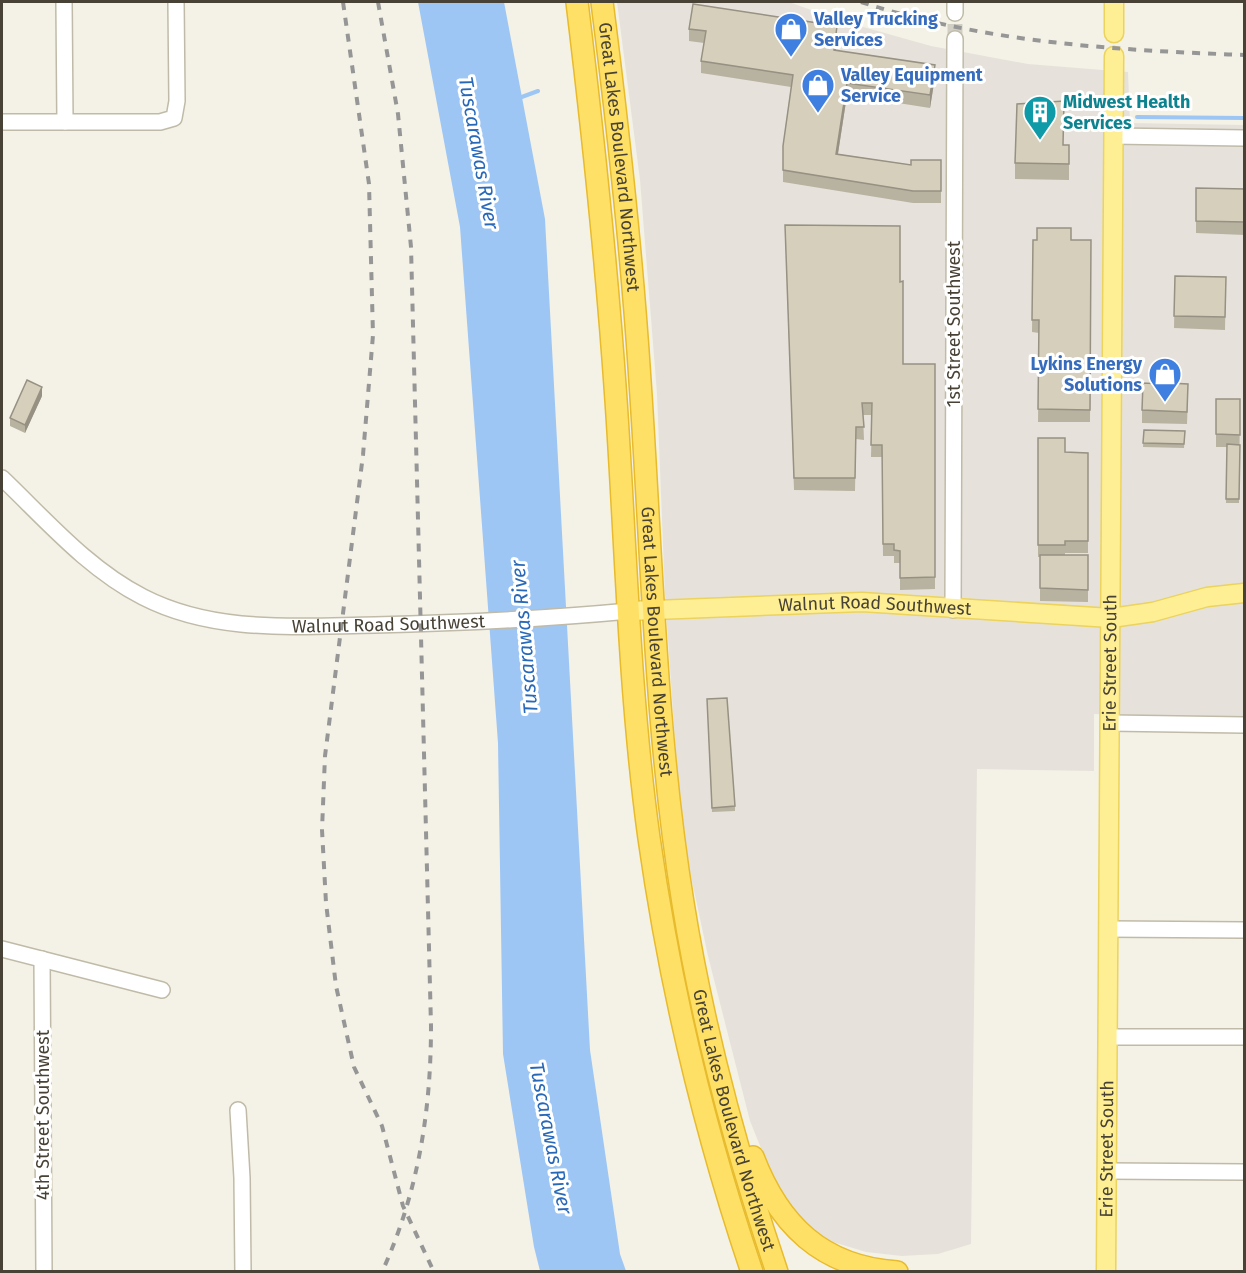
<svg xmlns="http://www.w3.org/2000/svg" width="1246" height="1273" font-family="'Fira Sans',sans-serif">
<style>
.industrial{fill:#e6e2db}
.water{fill:#9ec6f4}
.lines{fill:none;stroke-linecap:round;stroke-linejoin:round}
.stream{stroke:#9ec6f4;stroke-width:4}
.minor-tunnel{stroke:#d1cfc3;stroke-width:15;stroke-dasharray:15 8;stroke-linecap:butt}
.minor-casing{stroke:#c0bba8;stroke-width:18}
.major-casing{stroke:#ebd35d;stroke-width:21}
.highway-casing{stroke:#e7bb2d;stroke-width:24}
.minor{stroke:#fff;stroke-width:15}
.major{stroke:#ffef94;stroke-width:18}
.highway{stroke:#ffe066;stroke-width:21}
.rail{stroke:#969696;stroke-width:4;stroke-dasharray:8 8;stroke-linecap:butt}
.wall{fill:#b8b2a1}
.shaded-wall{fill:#969183}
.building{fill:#d6cfbb;stroke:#969183;stroke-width:1.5}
.labels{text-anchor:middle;stroke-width:6;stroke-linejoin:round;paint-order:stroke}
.shop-label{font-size:18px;font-weight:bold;fill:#366cbe;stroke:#fff;text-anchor:start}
.culture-label{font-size:18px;font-weight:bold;fill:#0d838f;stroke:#fff;text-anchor:start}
.street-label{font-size:18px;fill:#474235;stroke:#fff}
.water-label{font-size:20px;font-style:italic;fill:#2768b9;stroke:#fff}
</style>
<rect width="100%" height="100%" fill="#f4f2e6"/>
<path class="industrial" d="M617,2H789L842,21L931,46L1028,64L1128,72L1130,123L1244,125V718L1094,714V771L977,769L971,1244L938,1254L902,1256L866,1252L833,1242L804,1226L781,1198L750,1121L708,956L690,872L678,784L665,595L657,394L640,180Z"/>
<path class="water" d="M418,2H504L545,219L590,1050L620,1254L626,1271H540L534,1247L503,1054L498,743L460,227Z"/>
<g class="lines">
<path class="stream" d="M519,98L538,91
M1137,117L1244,118"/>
<path class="minor-tunnel" d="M955,39V13"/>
<g class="minor-casing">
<g id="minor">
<path d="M64,2L65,122"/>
<path d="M955,13V2"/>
<path d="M2,122H160L174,118L177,101L176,2"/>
<path d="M1113,136L1244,138"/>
<path id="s1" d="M2,478C46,520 88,569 143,597C215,634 297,626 375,625C459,623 544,619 629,611"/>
<path d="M953,610L955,39"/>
<path d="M1110,723L1244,725"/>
<path d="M1108,929L1244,930"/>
<path d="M2,949L162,990"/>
<path d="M42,959L44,1272"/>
<path d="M1108,1037H1244"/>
<path d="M238,1110L242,1178L243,1272"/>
<path d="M1107,1171L1244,1172"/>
</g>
</g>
<g class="major-casing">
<g id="major">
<path d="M1114,33V2"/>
<path id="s2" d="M629,611L862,602L1111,618L1153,612L1207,597L1244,593"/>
<path id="s3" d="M1106,1272L1114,56"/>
</g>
</g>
<g class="highway-casing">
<g id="highway">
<path d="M577,2C593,134 607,267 616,400C626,546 629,693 649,838C670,986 704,1130 752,1272"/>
<path id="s4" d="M602,2C618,127 632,254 640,381C652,555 655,730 683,903C703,1028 736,1151 777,1272"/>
<path d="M753,1157C779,1225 822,1267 897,1272"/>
</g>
</g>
<use href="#minor" class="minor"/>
<use href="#major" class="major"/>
<use href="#highway" class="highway"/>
<path class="rail" d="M343,2L369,184L373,335L363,455L325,756L322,830L326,903L336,986L354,1067L382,1126L403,1206L434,1272
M378,2L398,114L411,247L431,1026C431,1112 418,1193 382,1272
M861,2C986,43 1115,50 1244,55"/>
</g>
<path class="wall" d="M689,29L837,38L836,50L935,77L930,108L847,95L838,154L911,165L941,160V203H913L783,182V146L791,87L701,73V61L704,43L689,41Z
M1064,145H1069V180L1015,179V163Z
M1196,188L1245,189V235L1196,233Z
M785,225L900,282L903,364H935V589L900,590V563H894V556H883L882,457H871L872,415H863L864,440L856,439L855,491L794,490Z
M1033,240H1091L1090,422H1038L1039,333L1032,332Z
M1175,276L1226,277L1225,330L1174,328Z
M1169,383L1188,396L1187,424L1142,423V410L1161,384Z
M42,396L25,433L10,426V418Z
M1216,399H1240L1239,503H1226L1227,447H1216Z
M1144,430L1185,431L1184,448L1143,447Z
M1038,438L1065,452L1088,453V553H1065V555H1088V602L1040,601V557H1038Z
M707,699L735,806V811L712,812Z"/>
<path class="shaded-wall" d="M837,26V38L834,62V50Z
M935,65V77L930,108V95Z
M847,83V95L836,166V154Z
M42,387V396L25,433V425Z"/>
<path class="building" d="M693,4L837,26L834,50L935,65L930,95L847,83L836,154L911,165V160H941V191H913L783,170V146L793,75L701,61L706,31L689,29Z
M1064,101L1063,145H1069V164L1015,163L1017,104Z
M1196,188L1245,189V222L1196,221Z
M785,225L900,226V282L903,281V364H935V577L900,578V551L894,550V544H883L882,445H871L872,403H862L864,427H856L855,478H794Z
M1037,228H1071V240H1091L1090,410L1038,409L1039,320H1032L1033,240H1037Z
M1175,276L1226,277L1225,317L1174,316Z
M1161,379H1170L1169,383L1188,384L1187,412L1142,410L1143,383L1161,384Z
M27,380L42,387L25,425L10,418Z
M1216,399H1240V435L1216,434Z
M1144,430L1185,431L1184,444L1143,443Z
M1038,438H1065V452L1088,453V541H1065V545H1038Z
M1227,444L1240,445L1239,499H1226Z
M1040,555H1088V590L1040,588Z
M727,698L735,806L712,808L707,699Z"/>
<defs>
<g id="shop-pin" transform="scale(1.725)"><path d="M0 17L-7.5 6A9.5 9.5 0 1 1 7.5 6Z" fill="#3f7fe0" stroke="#fff"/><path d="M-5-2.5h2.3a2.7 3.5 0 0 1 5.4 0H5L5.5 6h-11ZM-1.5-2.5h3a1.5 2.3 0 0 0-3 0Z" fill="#fff"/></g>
<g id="building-pin" transform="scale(1.725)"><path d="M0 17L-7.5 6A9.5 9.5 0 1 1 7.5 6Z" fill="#0f9aa8" stroke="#fff"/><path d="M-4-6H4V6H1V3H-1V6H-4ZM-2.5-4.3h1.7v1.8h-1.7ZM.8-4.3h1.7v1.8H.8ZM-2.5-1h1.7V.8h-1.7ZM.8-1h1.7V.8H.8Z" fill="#fff"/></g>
</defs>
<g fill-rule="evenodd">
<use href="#shop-pin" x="791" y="29"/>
<use href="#shop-pin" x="818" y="85"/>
<use href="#building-pin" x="1040" y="112"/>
<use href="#shop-pin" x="1165" y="374"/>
</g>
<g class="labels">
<g class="shop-label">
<text x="814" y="25">Valley Trucking<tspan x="814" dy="21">Services</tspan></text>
<text x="841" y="81">Valley Equipment<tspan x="841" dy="21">Service</tspan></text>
<text x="1142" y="370" text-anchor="end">Lykins Energy<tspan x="1142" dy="21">Solutions</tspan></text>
</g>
<g class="culture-label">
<text x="1063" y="108">Midwest Health<tspan x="1063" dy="21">Services</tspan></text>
</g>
<g class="street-label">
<text dy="6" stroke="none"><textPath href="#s4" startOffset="156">Great Lakes Boulevard Northwest</textPath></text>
<text transform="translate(954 324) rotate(-90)" y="6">1st Street Southwest</text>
<text dy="6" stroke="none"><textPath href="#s2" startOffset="246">Walnut Road Southwest</textPath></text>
<text dy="6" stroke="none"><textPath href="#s1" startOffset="435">Walnut Road Southwest</textPath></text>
<text dy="6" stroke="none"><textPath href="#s4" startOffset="642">Great Lakes Boulevard Northwest</textPath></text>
<text dy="6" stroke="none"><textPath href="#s3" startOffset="609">Erie Street South</textPath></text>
<text transform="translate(43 1115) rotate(-90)" y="6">4th Street Southwest</text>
<text dy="6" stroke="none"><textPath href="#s4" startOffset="1128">Great Lakes Boulevard Northwest</textPath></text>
<text dy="6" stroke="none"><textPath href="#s3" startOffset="123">Erie Street South</textPath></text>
</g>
<g class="water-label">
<text transform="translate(479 153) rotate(80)" y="7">Tuscarawas River</text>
<text transform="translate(524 637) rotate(-95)" y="7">Tuscarawas River</text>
<text transform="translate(551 1138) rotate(79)" y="7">Tuscarawas River</text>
</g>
</g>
<rect width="1246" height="1273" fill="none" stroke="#474235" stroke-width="6"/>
</svg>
